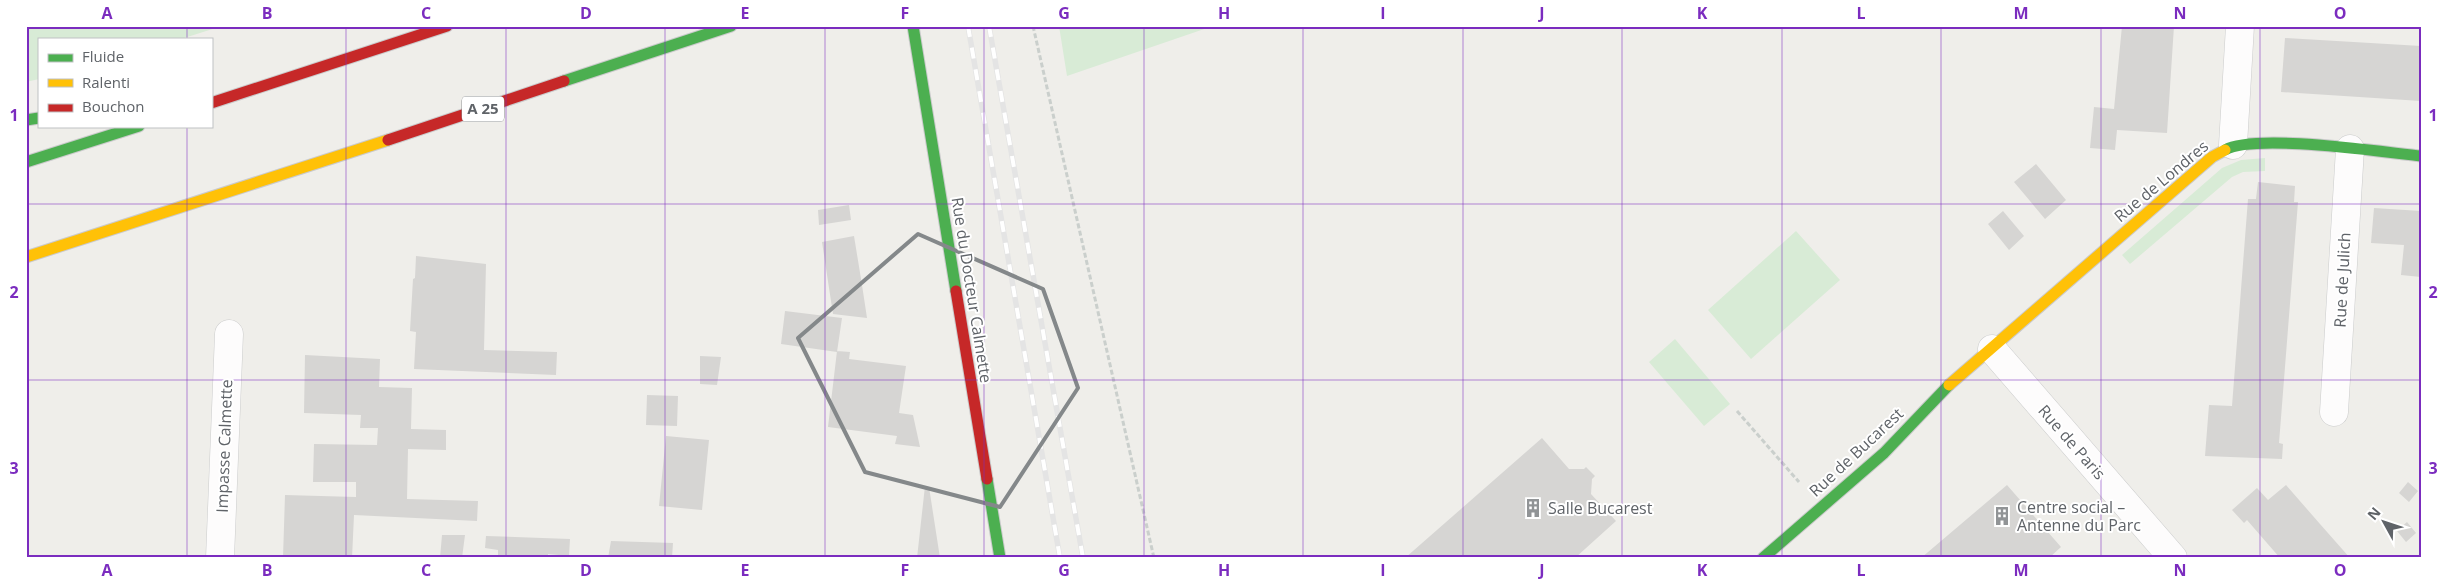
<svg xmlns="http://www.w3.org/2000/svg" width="2447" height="584" font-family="'Open Sans',sans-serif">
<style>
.green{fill:#d8ebd6}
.building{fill:#d6d5d3}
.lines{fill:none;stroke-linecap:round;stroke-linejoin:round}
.street-casing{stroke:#cbcccc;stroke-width:29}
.fast-casing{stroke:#cacacb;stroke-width:13}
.slow-casing{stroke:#cacacb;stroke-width:13}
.jam-casing{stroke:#cacacb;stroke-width:13}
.path{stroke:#cacfcc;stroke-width:3;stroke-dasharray:5 2.5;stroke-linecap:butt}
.street{stroke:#fdfcfc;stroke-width:28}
.fast{stroke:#4caf50;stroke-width:11}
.slow{stroke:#ffc107;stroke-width:11}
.jam{stroke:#c62828;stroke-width:11}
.rail-casing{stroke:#e4e4e4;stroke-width:5.5}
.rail{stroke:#fff;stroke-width:4;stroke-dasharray:11;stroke-linecap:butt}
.marked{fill:none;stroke:#84888a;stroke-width:4;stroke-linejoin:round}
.grid{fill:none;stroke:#7b2cbf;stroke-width:1;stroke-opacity:0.55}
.labels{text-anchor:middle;stroke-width:4;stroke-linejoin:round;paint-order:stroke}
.shield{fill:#fff;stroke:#8f9295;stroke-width:1}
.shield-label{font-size:15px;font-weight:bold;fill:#5f6368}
.street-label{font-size:16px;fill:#5f6368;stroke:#fff}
.poi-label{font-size:16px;fill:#5f6368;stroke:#fff;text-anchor:start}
.neatline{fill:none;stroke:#7b2cbf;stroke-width:2}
.grid-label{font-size:16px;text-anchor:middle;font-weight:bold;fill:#7b2cbf}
</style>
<rect width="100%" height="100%" fill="#efeeea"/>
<path class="green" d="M26,26H222L181,39H39V79L26,82Z
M1059,26H1213L1067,76Z
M2265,158V171L2243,172L2232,177L2130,264L2122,255L2222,168L2241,160Z
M1796,231L1840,280L1751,359L1708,310Z
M1675,339L1730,404L1704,426L1649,362Z"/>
<path class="building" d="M2122,26H2174L2167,133L2117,130L2115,150L2090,148L2094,107L2114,109Z
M2285,38L2421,46V101L2281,92Z
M2036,164L2066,200L2045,219L2014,182Z
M2258,182L2295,186L2294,202H2298L2279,443L2283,444L2282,459L2205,456L2209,405L2232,406L2248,199H2256Z
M849,205L851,220L819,225L818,210Z
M2374,208L2421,211V277L2401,275L2404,245L2371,243Z
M2003,211L2024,236L2009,250L1988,224Z
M854,236L862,285L867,318L833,314L822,242Z
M416,256L486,264L484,350L557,352L556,375L414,369L416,332L410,331L413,279L415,278Z
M785,311L842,318L837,352L781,344Z
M837,351L850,352L849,359L906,366L899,413L913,415L920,447L895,444L897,436L828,427Z
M305,355L380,359L379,387L412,388L411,429L446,430V450L408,449L407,499L478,501L477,521L354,515L352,558H283L285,495L356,497V482H313L314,444L377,445L378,428H360L361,415L304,413Z
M700,356L721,357L717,385L700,384Z
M647,395L678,396L677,426L646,425Z
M666,436L709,440L702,510L659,506Z
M1542,438L1569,469H1584L1586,467L1595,476L1592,479L1591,494L1616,521L1575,558H1405Z
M2408,482L2418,491L2409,502L2399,493Z
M2007,485L2061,547L2049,558H1921Z
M2286,485L2320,524L2350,558H2280L2247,520L2244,523L2232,510L2257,488L2268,500Z
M925,486L929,487L940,558H917Z
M2407,522L2416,533L2406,542L2397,531Z
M442,535H465L462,558H440Z
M486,536L570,539L569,556L548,554V558L498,556V550L485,548Z
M611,541L673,543L672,558H608Z"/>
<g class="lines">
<g class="street-casing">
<path id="street" d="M2233,145L2240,26
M1992,349L2173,558
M2334,412L2350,149
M220,558L229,334"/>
</g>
<g class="fast-casing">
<path id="fast" d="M913,26L956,291
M564,81L731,26
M26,120L39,118
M2225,150C2255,133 2381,152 2421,156
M26,162L139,126
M987,479L1000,558
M1763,558L1884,453L1949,385"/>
</g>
<g class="slow-casing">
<path id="slow" d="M26,257L388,140
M1949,385L2212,157L2225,150"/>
</g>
<g class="jam-casing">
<path id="jam" d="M211,103L447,26
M388,140L564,81
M956,291L987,479"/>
</g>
<path class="path" d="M1033,26L1154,558
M1737,411L1799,482"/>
<use href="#street" class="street"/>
<use href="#fast" class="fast"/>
<use href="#slow" class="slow"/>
<use href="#jam" class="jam"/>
<g class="rail-casing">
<path id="rail" d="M968,26L1060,558
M989,26L1083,558"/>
</g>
<use href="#rail" class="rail"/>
</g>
<path class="marked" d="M918,234L1043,289L1078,388L1000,507L865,472L798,338Z"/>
<path class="grid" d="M187,26V39M346,26V558M506,26V558M665,26V558M825,26V558M984,26V558M1144,26V558M1303,26V558M1463,26V558M1622,26V558M1782,26V558M1941,26V558M2101,26V558M2260,26V558M187,126V558M26,204H2421M26,380H2421"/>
<defs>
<g id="building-bare" transform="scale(1.5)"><path d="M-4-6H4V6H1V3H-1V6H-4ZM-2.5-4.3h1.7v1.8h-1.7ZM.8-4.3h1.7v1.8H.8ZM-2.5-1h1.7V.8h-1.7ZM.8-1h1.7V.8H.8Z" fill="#919496" stroke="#fff" stroke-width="2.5" paint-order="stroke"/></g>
</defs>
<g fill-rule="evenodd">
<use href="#building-bare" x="1533" y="508"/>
<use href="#building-bare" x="2002" y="516"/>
</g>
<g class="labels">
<rect class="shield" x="462" y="96.5" width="42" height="25" rx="4"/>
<g class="shield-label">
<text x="483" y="114">A 25</text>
</g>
<g class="street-label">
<text transform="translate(2161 181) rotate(-40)" y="6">Rue de Londres</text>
<text transform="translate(2342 280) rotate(-87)" y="6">Rue de Julich</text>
<text transform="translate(972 290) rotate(81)" y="6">Rue du Docteur Calmette</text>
<text transform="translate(2072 442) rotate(49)" y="6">Rue de Paris</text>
<text transform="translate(224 446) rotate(-88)" y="6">Impasse Calmette</text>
<text transform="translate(1856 452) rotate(-43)" y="6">Rue de Bucarest</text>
</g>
<g class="poi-label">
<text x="2017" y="513">Centre social –<tspan x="2017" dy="18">Antenne du Parc</tspan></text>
<text x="1548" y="514">Salle Bucarest</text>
</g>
</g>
<rect width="2447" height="584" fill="none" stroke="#ffffff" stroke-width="55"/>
<rect x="38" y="38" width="175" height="90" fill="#ffffff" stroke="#bfc1c3"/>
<rect x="48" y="54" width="25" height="8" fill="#4caf50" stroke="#bfc1c3"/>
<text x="82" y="62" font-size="15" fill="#5f6368">Fluide</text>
<rect x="48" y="79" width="25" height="8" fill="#ffc107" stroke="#bfc1c3"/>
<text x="82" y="88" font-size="15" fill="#5f6368">Ralenti</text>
<rect x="48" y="104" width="25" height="8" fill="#c62828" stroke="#bfc1c3"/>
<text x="82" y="112" font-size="15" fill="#5f6368">Bouchon</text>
<g transform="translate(2384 522) rotate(310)" stroke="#ffffff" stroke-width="4" paint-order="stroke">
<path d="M0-4L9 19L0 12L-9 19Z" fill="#5f6368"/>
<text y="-8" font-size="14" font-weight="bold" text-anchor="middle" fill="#5f6368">N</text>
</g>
<rect x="28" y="28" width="2392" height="528" class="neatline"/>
<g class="grid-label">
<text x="107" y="19">A</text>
<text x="267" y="19">B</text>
<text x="426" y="19">C</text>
<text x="586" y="19">D</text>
<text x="745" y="19">E</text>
<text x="905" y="19">F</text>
<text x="1064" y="19">G</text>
<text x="1224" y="19">H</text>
<text x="1383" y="19">I</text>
<text x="1542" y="19">J</text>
<text x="1702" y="19">K</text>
<text x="1861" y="19">L</text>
<text x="2021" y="19">M</text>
<text x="2180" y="19">N</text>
<text x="2340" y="19">O</text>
<text x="14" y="121">1</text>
<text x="2433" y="121">1</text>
<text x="14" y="298">2</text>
<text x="2433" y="298">2</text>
<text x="14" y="474">3</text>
<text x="2433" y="474">3</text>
<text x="107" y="576">A</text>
<text x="267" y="576">B</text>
<text x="426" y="576">C</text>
<text x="586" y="576">D</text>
<text x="745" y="576">E</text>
<text x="905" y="576">F</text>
<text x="1064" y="576">G</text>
<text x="1224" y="576">H</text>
<text x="1383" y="576">I</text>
<text x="1542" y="576">J</text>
<text x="1702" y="576">K</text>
<text x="1861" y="576">L</text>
<text x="2021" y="576">M</text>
<text x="2180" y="576">N</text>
<text x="2340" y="576">O</text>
</g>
</svg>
